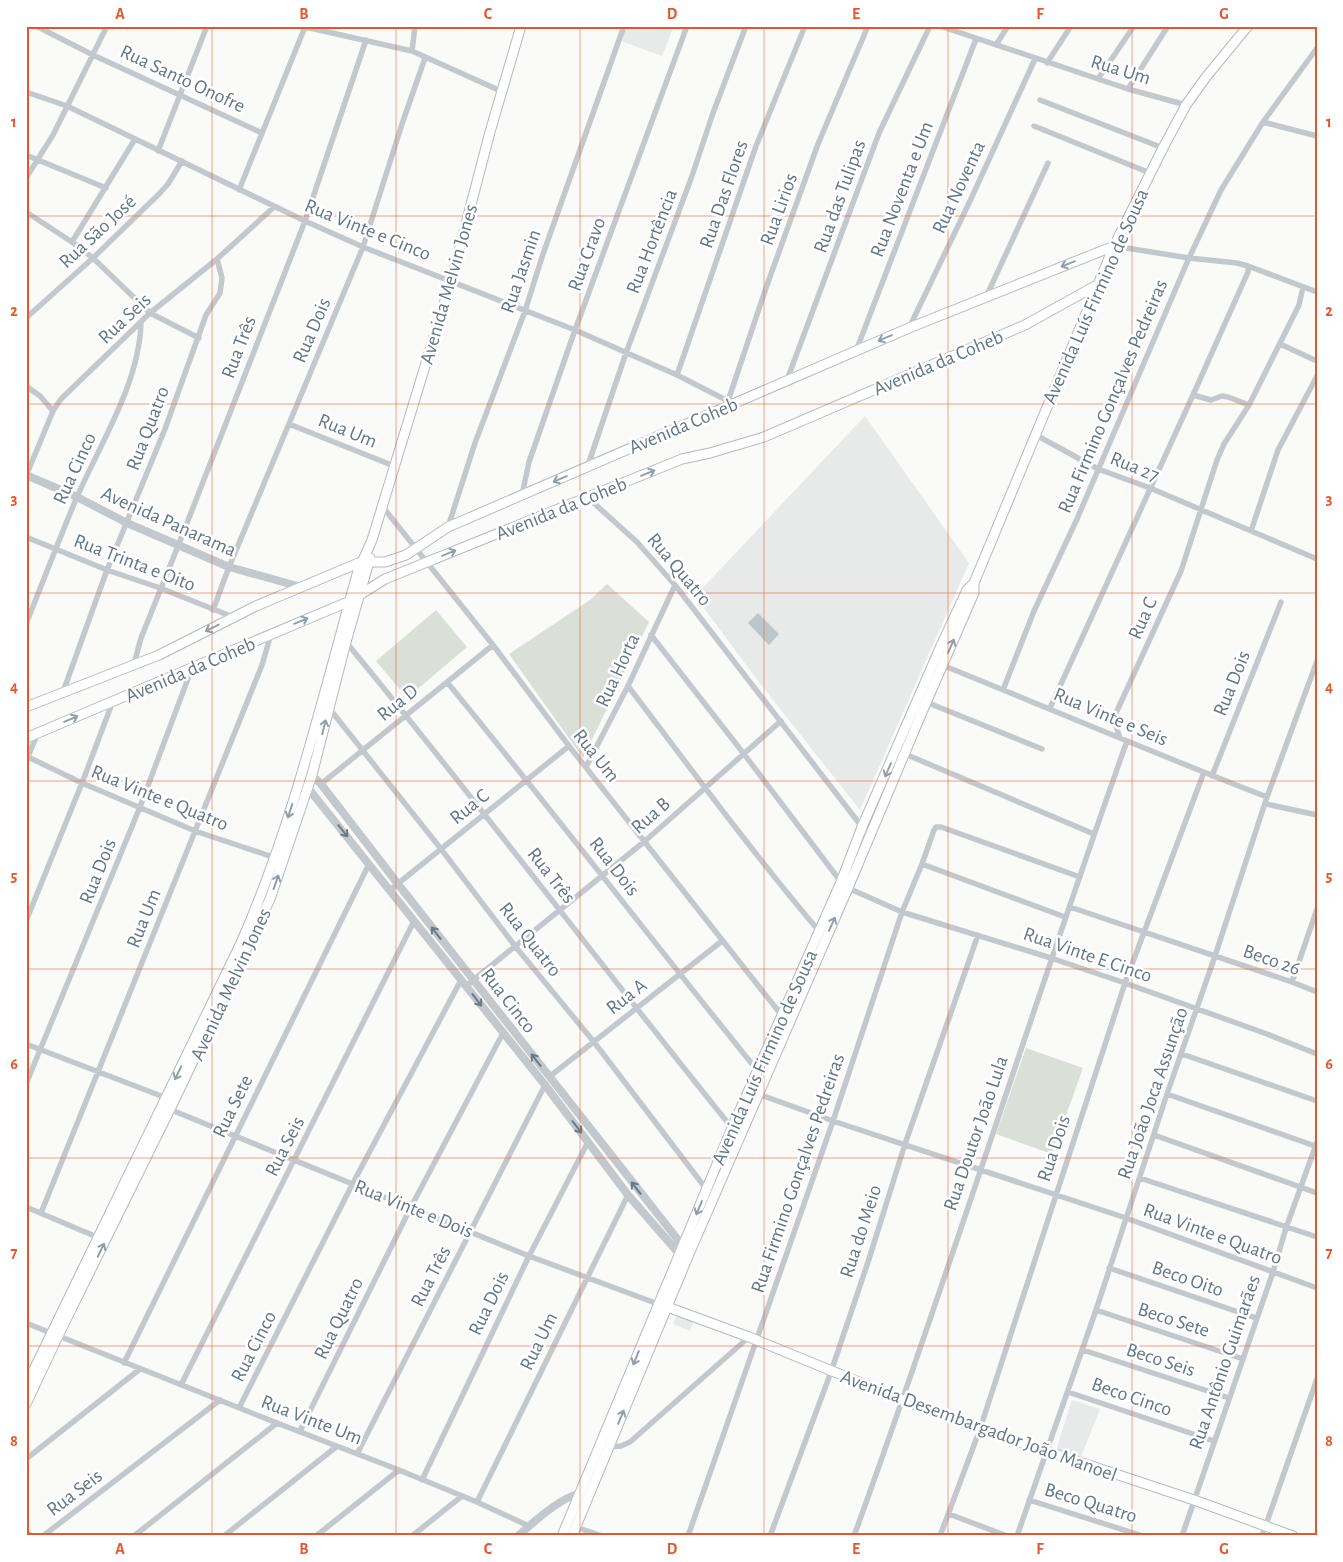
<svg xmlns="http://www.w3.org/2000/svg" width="1343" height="1562" font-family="'Alegreya Sans',sans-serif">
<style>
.built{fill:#e8e9e9}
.green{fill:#dadfd7}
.water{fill:#bbc7cb}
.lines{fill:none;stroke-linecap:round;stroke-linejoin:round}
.secondary-casing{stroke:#b3babf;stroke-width:11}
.minor{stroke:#c3c8cc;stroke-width:5.5}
.tertiary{stroke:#c3c8cc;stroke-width:8}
.secondary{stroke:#fff;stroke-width:9}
.oneway{stroke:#939fa8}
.oneway2{stroke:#6a7a87}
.grid{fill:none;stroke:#e4572e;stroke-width:1;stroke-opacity:0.55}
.labels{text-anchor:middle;stroke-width:5;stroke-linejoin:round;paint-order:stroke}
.street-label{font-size:20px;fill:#657683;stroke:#fff}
.neatline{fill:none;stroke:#e4572e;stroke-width:2}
.grid-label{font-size:16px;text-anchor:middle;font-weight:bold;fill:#e4572e}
</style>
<rect width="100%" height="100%" fill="#fafaf8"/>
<path class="built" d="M627,26H674L662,56L621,41Z
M865,416L969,563L860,810L758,681L695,596Z
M677,1314L694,1320L690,1331L673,1324Z
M1072,1400L1100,1409L1081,1457L1056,1450Z"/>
<path class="green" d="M607,584L649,622L583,758L509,654L590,600Z
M436,610L467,647L407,698L376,661Z
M1026,1048L1083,1068L1052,1154L996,1134Z"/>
<path class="water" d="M758,613L779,634L769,645L748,623Z"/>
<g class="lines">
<g class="secondary-casing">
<path id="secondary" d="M26,707L159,655L256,606L361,562H385L406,555L448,527L909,328L1114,246
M26,738L350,601L385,579L395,575L682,459L710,453L764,437L1025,325L1097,285
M662,1305L749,1337L903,1400L980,1429L1194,1500L1293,1536
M26,1386L241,943C293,825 323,696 358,571L372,540L451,281L490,132L521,26
M26,1404L58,1336L174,1101L270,899L312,775L346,642L370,558
M562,1536L732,1128L841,882L862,827L940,648L967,590L974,583L1114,246L1163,148L1186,105L1206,77L1248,26
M572,1536L689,1254L848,888L922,712L974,593V583"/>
</g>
<path class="minor" d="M36,26L93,55L262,133
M301,26L412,51L503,92
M940,26L1128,89L1186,105
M996,45L1008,26
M412,51L415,26
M1047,63L1071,26
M1098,79L1134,26
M1128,89L1168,26
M26,92L67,106L305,221L363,247L575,330L677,375L728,401
M1040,100L1163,148
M1263,122L1317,136
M1034,126L1150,173
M158,151L207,26
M26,155L106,188
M26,178L53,135L107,26
M239,190L305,27
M26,212L72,242L93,258L150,313L199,338
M72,242L135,139
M1248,266L1317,292
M986,297L1048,163
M26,318L93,258L159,194L168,184L182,161
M909,328L970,201L1035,59
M1280,344L1317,361
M856,351L976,39
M677,375L756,146L805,26
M787,380L879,133L930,26
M26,386L40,396L53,411
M1193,395L1211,400L1222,396L1228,397L1249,405
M727,404L767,285L818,144L868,26
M289,424L394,466
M1034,434L1098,469L1150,488L1317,559
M587,468L626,353L692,176L713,113L746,26
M26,476L53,411L61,399L150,313L217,259L274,207
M522,495L529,462L575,330L687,26
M587,497L637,542L675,585L869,836
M382,506L493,645L569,746L783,1017
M448,527L475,443L525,311L543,254L624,26
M1251,531L1278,450L1317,376
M26,537L107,570L160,588L233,617
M213,610L229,567L363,247L403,121L425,58
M26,624C43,582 59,539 77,497C101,442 139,384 141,323
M651,635L744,754L841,882
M346,642C478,802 602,967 732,1128
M134,664L141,638L178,546L305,221L366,40
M942,665C1051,709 1158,755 1267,797
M447,682C552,810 653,942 757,1070
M628,686C691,769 752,852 819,931
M1003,690L1034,611L1077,519L1189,258L1221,190L1263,122L1317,48
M63,692L107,570L165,429L206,315L220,293L222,278L217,259
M926,702L1042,749
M329,708L441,849L515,946L594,1042L707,1190
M1050,708L1193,395L1248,272V266L1237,263L1189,258L1114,246
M1120,738L1115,723L1116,713L1181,571L1217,460L1224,444L1249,405L1299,305L1303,287
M905,754L1094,834
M28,757L82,783L195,831L276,858
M26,761L38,733
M586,767L628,686L675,585
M1212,776L1281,602
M321,784L493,645
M1266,804L1317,815
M922,864L1065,917
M848,888L902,912L1051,958L1125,983L1267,1034L1317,1054
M390,890L569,746
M1070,907L1292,982L1317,992
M26,921L82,783L113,701
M1292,982L1317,909
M466,986L645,841L781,721
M26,1044L169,1099
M1182,1054L1317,1101
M549,1077L722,941
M26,1084L140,807L192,668
M758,1094L833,1121L1126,1218L1317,1288
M1167,1094L1315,1146
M169,1109L529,1256L658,1304
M1154,1135L1317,1193
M1140,1178L1317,1237
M26,1207L97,1237
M41,1213L262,665L271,634
M1109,1268L1256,1318
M1096,1310L1243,1359
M26,1323L277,1423L399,1470L477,1502L529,1526
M1083,1350L1229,1398
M124,1363L369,864
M181,1385L414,921
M1068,1392L1214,1441
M239,1408L353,1183L461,980
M300,1431L411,1207L503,1033
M608,1447L621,1446L630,1442L749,1337
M357,1454L545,1085
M26,1459L140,1369
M422,1480L529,1256L588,1142
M1029,1500L1143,1536
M477,1502L628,1195
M949,1514L1007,1536
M576,1527L602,1536
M43,1536L220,1400
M134,1536L277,1423
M224,1536L336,1447
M316,1536L399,1470
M412,1536L462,1496
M688,1536L833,1121L902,912L922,864L934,830L936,827H941L1080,877
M770,1536L831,1372L869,1259L905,1144L978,935
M854,1536C950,1272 1033,1005 1127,741
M940,1536L980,1429L1125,983L1204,772
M1017,1536L1096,1310L1167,1094L1215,956L1267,797L1317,661
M1182,1536L1273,1272L1286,1228L1317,1142
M1262,1536L1317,1379"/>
<path class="tertiary" d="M26,475L77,497L127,523L229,567L301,587
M302,771L312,775L321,784L398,884L686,1250
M299,783L308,788L545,1085L628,1195L682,1257
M26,1534L30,1536
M518,1536C530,1525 567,1491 584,1494"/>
<use href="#secondary" class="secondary"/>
</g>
<defs><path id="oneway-shaft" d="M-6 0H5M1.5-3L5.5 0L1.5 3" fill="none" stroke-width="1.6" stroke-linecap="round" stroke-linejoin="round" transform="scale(1.25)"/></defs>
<g class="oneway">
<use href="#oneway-shaft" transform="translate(1068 264) rotate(158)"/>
<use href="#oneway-shaft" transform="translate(885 338) rotate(157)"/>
<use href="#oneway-shaft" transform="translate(648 473) rotate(-22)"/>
<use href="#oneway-shaft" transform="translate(560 479) rotate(157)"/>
<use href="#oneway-shaft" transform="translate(449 553) rotate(-22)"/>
<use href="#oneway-shaft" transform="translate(301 621) rotate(-23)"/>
<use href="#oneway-shaft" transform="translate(212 628) rotate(153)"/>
<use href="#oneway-shaft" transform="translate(951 646) rotate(-66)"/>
<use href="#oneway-shaft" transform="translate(71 719) rotate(-23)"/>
<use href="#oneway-shaft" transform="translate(324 727) rotate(-76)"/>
<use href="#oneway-shaft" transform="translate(888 770) rotate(114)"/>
<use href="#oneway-shaft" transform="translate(290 811) rotate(108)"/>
<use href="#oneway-shaft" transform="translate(276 882) rotate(-71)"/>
<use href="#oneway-shaft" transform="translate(832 924) rotate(-66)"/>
<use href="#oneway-shaft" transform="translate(178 1073) rotate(116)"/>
<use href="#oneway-shaft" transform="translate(699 1208) rotate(113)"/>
<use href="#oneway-shaft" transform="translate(101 1250) rotate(-64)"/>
<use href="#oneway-shaft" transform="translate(636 1358) rotate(112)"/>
<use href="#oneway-shaft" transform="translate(621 1417) rotate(-67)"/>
</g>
<g class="oneway2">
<use href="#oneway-shaft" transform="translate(343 831) rotate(51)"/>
<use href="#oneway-shaft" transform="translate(436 933) rotate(-128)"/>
<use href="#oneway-shaft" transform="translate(477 1000) rotate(52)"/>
<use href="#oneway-shaft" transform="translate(536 1060) rotate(-128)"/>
<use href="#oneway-shaft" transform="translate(577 1127) rotate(52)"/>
<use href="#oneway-shaft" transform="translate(636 1188) rotate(-128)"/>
</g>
<path class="grid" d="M212,26V1536M396,26V1536M580,26V1536M764,26V1536M948,26V1536M1132,26V1536M26,216H1317M26,404H1317M26,593H1317M26,781H1317M26,969H1317M26,1158H1317M26,1346H1317"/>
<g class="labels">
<g class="street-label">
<text transform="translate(1121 69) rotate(17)" y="7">Rua Um</text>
<text transform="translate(183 78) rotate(25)" y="7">Rua Santo Onofre</text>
<text transform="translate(958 187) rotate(-65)" y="7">Rua Noventa</text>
<text transform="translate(901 189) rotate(-69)" y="7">Rua Noventa e Um</text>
<text transform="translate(723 194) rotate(-71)" y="7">Rua Das Flores</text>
<text transform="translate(839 196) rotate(-70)" y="7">Rua das Tulipas</text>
<text transform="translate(778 209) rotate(-70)" y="7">Rua Lirios</text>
<text transform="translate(368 229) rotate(22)" y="7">Rua Vinte e Cinco</text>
<text transform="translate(97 231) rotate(-43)" y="7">Rua São José</text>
<text transform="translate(651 241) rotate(-69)" y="7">Rua Hortência</text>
<text transform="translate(586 254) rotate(-70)" y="7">Rua Cravo</text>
<text transform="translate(520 271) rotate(-71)" y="7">Rua Jasmin</text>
<text transform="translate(448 284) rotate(-74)" y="7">Avenida Melvin Jones</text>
<text transform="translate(1095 296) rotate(-66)" y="7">Avenida Luís Firmino de Sousa</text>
<text transform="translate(124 318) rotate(-43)" y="7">Rua Seis</text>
<text transform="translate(311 330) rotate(-67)" y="7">Rua Dois</text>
<text transform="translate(238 347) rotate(-69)" y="7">Rua Três</text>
<text transform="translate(938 362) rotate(-23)" y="7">Avenida da Coheb</text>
<text transform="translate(1112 396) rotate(-67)" y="7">Rua Firmino Gonçalves Pedreiras</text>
<text transform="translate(683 425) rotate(-23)" y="7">Avenida Coheb</text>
<text transform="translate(147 428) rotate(-69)" y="7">Rua Quatro</text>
<text transform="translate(348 430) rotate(22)" y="7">Rua Um</text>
<text transform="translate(1135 466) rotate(22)" y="7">Rua 27</text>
<text transform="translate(74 468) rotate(-65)" y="7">Rua Cinco</text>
<text transform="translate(561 508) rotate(-22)" y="7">Avenida da Coheb</text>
<text transform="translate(169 521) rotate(24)" y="7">Avenida Panarama</text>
<text transform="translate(135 562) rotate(21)" y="7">Rua Trinta e Oito</text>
<text transform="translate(680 569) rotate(50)" y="7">Rua Quatro</text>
<text transform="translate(1142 618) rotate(-66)" y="7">Rua C</text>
<text transform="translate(190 669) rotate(-23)" y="7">Avenida da Coheb</text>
<text transform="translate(617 670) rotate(-65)" y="7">Rua Horta</text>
<text transform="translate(1231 683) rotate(-68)" y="7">Rua Dois</text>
<text transform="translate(397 702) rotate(-39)" y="7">Rua D</text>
<text transform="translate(1111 716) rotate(23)" y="7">Rua Vinte e Seis</text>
<text transform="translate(597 755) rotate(51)" y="7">Rua Um</text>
<text transform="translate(160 797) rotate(22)" y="7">Rua Vinte e Quatro</text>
<text transform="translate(469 806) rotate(-39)" y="7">Rua C</text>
<text transform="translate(650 815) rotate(-41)" y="7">Rua B</text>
<text transform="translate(615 866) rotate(52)" y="7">Rua Dois</text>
<text transform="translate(97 871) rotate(-68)" y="7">Rua Dois</text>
<text transform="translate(552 875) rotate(52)" y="7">Rua Três</text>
<text transform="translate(143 918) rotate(-68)" y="7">Rua Um</text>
<text transform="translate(531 939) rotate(52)" y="7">Rua Quatro</text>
<text transform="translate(1088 954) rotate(19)" y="7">Rua Vinte E Cinco</text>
<text transform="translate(1272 959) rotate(19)" y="7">Beco 26</text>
<text transform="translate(230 984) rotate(-65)" y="7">Avenida Melvin Jones</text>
<text transform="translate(626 996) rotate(-38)" y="7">Rua A</text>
<text transform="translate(509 1000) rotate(52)" y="7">Rua Cinco</text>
<text transform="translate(764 1057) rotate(-66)" y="7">Avenida Luís Firmino de Sousa</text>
<text transform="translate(1152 1093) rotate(-71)" y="7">Rua João Joca Assunção</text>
<text transform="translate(232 1106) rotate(-64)" y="7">Rua Sete</text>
<text transform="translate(975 1133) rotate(-71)" y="7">Rua Doutor João Lula</text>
<text transform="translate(284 1146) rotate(-63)" y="7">Rua Seis</text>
<text transform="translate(1053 1148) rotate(-72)" y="7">Rua Dois</text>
<text transform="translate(797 1173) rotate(-71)" y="7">Rua Firmino Gonçalves Pedreiras</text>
<text transform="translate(414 1208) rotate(22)" y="7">Rua Vinte e Dois</text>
<text transform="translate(860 1231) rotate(-72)" y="7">Rua do Meio</text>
<text transform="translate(1213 1233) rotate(20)" y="7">Rua Vinte e Quatro</text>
<text transform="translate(430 1276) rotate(-63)" y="7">Rua Três</text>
<text transform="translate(1188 1278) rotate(19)" y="7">Beco Oito</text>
<text transform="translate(488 1303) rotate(-64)" y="7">Rua Dois</text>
<text transform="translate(338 1318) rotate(-64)" y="7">Rua Quatro</text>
<text transform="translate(1174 1319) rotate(18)" y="7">Beco Sete</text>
<text transform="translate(538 1341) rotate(-64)" y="7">Rua Um</text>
<text transform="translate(253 1346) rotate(-63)" y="7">Rua Cinco</text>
<text transform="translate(1161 1359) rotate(18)" y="7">Beco Seis</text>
<text transform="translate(1224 1362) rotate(-71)" y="7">Rua Antônio Guimarães</text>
<text transform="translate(1132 1396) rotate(19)" y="7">Beco Cinco</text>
<text transform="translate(312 1419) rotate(21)" y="7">Rua Vinte Um</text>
<text transform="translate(979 1425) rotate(20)" y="7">Avenida Desembargador João Manoel</text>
<text transform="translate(74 1492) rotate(-37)" y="7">Rua Seis</text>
<text transform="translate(1091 1502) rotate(17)" y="7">Beco Quatro</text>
</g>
</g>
<rect width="1343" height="1562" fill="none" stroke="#ffffff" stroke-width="55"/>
<rect x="28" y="28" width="1288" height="1506" class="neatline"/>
<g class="grid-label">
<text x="120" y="19">A</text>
<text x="304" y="19">B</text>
<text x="488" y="19">C</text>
<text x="672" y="19">D</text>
<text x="856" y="19">E</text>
<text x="1040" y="19">F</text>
<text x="1224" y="19">G</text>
<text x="14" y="127">1</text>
<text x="1329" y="127">1</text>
<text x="14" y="316">2</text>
<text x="1329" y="316">2</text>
<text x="14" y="504">3</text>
<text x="1329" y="504">3</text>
<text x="14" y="692">4</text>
<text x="1329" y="692">4</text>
<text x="14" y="881">5</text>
<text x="1329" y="881">5</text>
<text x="14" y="1069">6</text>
<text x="1329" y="1069">6</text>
<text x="14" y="1258">7</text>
<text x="1329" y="1258">7</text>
<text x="14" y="1446">8</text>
<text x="1329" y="1446">8</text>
<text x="120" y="1554">A</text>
<text x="304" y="1554">B</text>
<text x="488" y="1554">C</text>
<text x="672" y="1554">D</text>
<text x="856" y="1554">E</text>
<text x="1040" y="1554">F</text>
<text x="1224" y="1554">G</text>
</g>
</svg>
